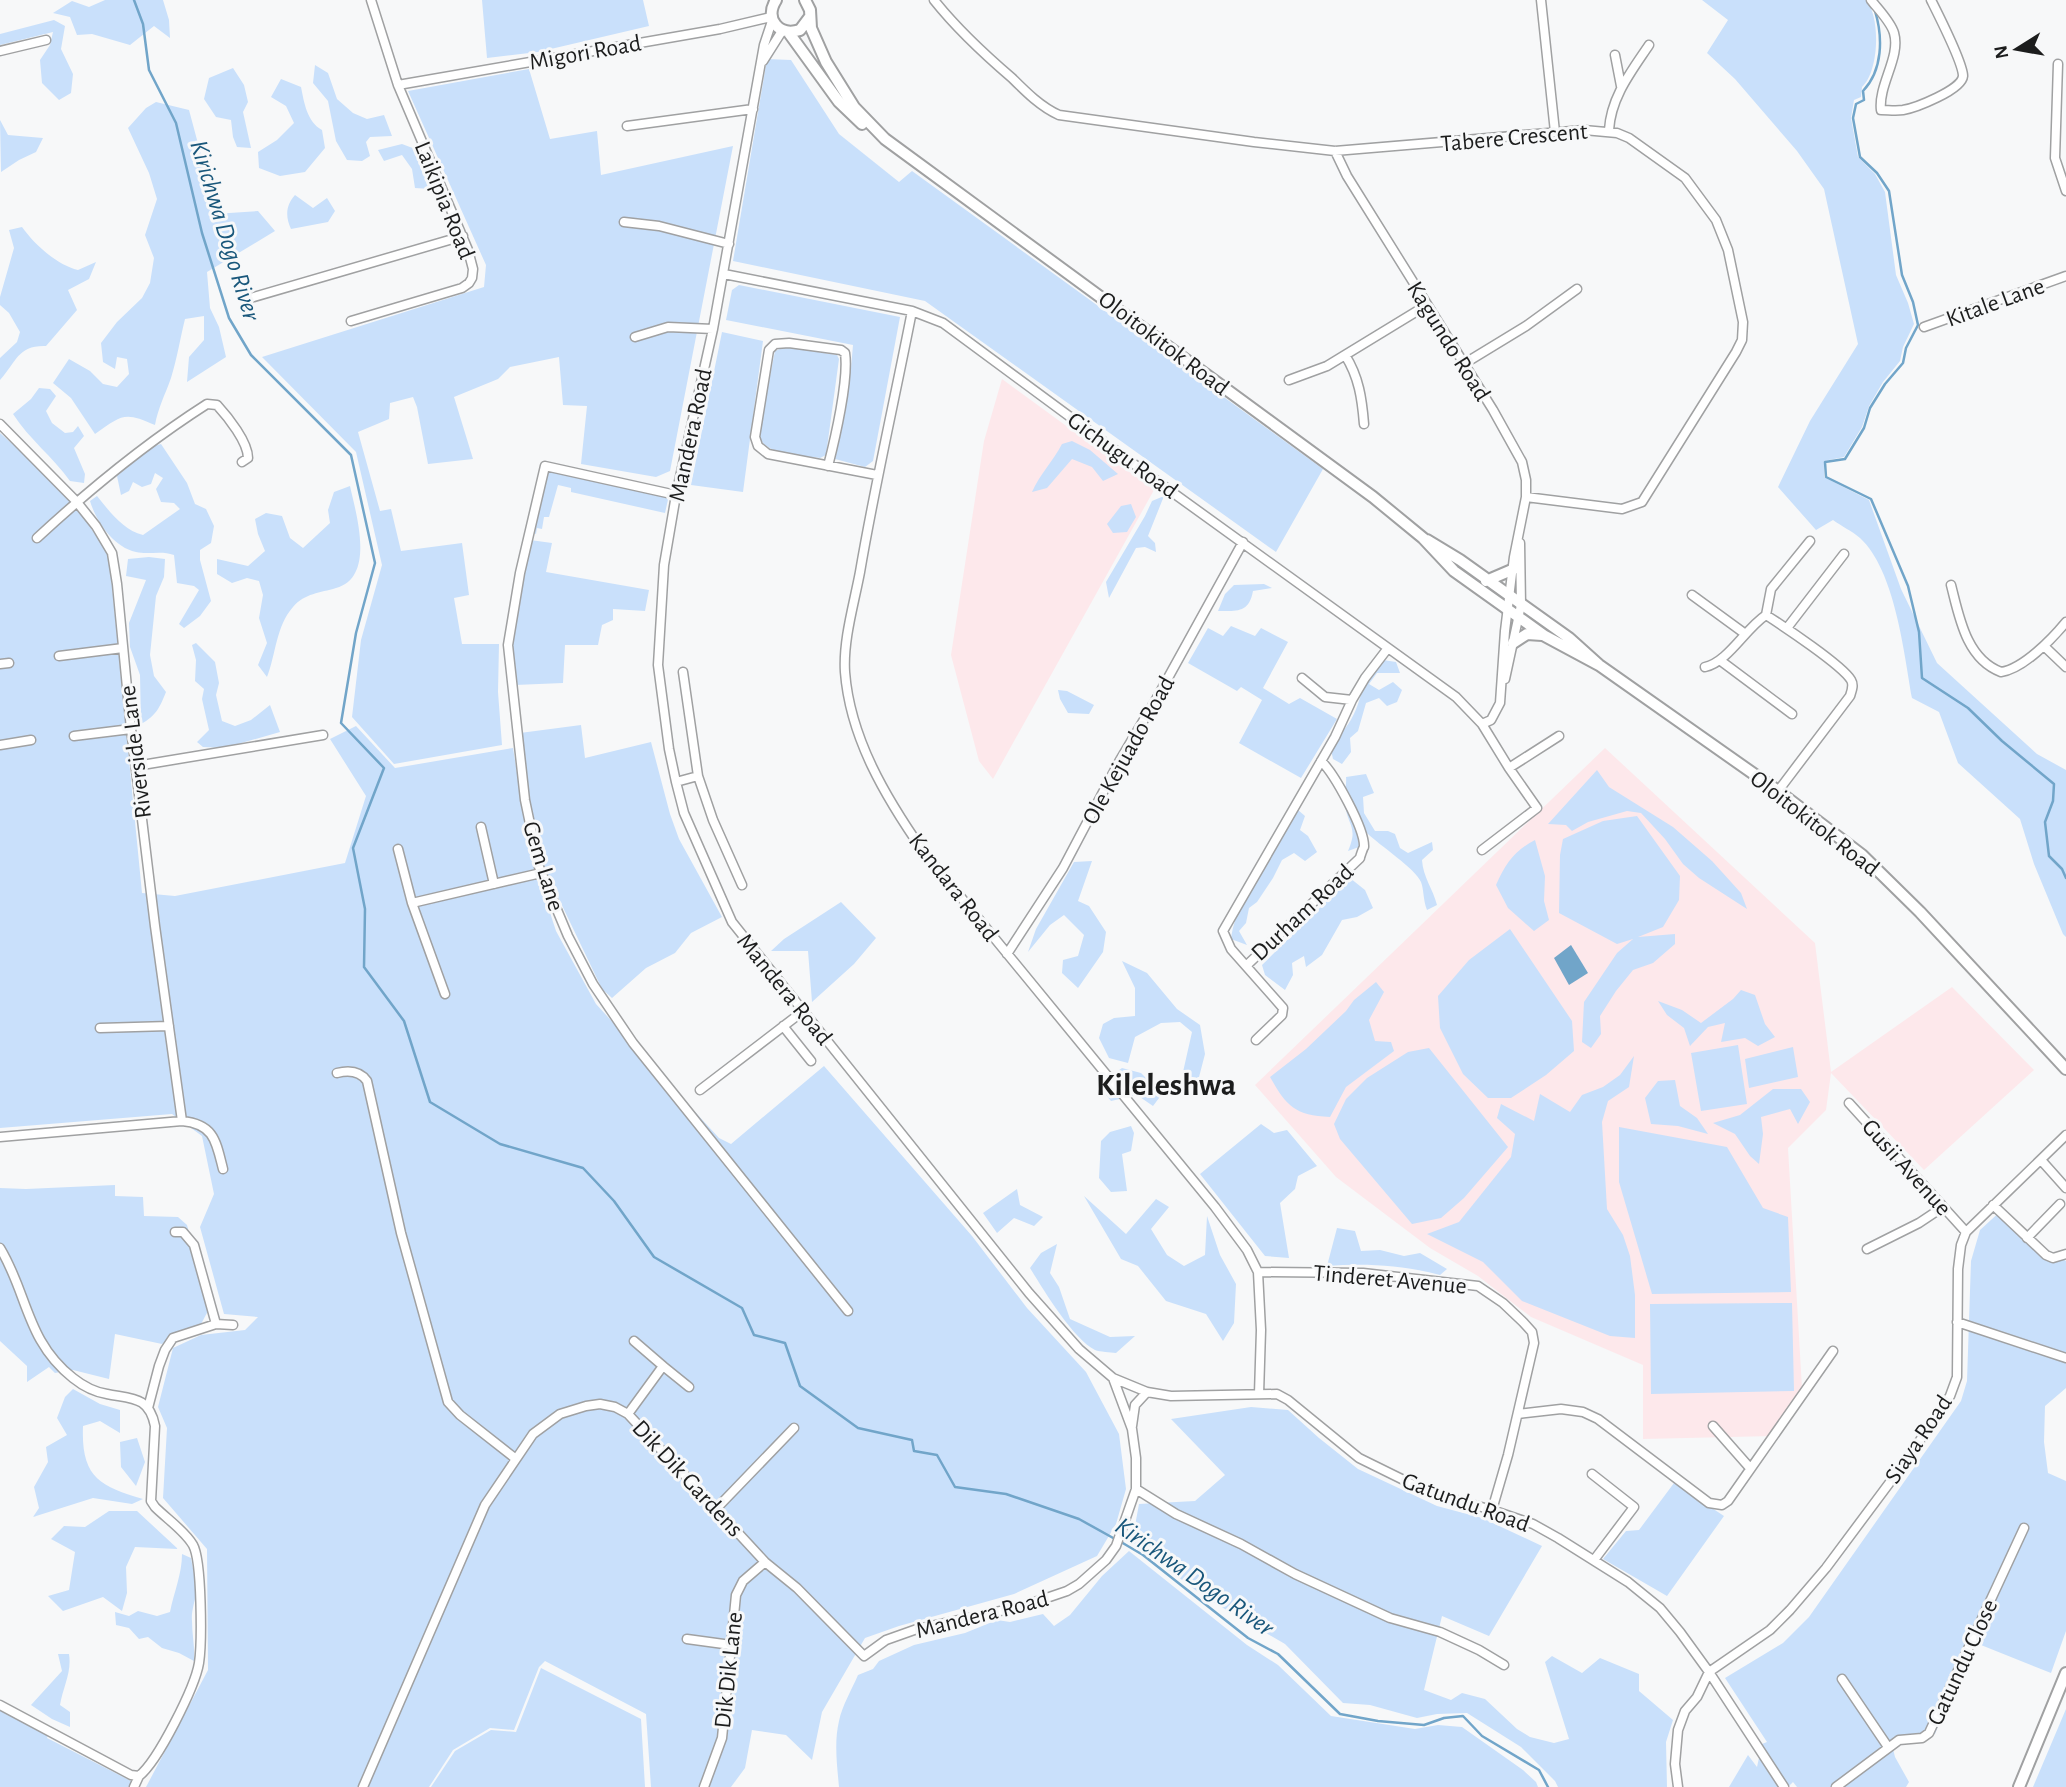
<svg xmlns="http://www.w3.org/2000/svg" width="2066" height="1787" font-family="'Alegreya Sans',sans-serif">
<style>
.education{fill:#fde8eb}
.green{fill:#c9e0fb}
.water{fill:#71a5c9}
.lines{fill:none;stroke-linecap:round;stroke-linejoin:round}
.stream{stroke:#71a5c9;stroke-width:2.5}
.street-casing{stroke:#a0a1a2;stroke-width:11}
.secondary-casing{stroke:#a0a1a2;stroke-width:14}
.street{stroke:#fff;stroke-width:8}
.secondary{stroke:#fff;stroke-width:10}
.labels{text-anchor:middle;stroke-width:6;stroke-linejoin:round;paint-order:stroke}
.street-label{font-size:24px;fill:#1c1d1d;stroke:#f7f8f9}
.water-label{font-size:26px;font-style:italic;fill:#19577b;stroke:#f7f8f9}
.district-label{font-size:32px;font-weight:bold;fill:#1c1d1d;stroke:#f7f8f9}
</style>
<rect width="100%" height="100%" fill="#f7f8f9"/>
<path class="education" d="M1002,379L1154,490L993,779L979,761L951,655L984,441Z
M1605,748L1815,943L1831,1072L1952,987L2034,1070L1924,1170L1831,1073L1826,1110L1788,1148L1802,1388L1773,1436L1643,1439V1365L1531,1317L1478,1276L1430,1248L1336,1177L1255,1085Z"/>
<path class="green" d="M105,0H163L169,20L170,38L154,26L130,45L92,34L77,35L70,17L53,13L72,1L89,7Z
M482,0H643L649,26L538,52L487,58Z
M1702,0H1866C1881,17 1879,72 1862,87L1861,97L1854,100L1851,118L1858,157L1875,174L1885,192L1896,275L1908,303L1914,324L1903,347L1900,361L1883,382L1869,406L1862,427L1844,457L1824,461V477L1869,500L1901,589L1937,663L2037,754L2066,770V937L2063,934L2034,864L2020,819L1958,763L1939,712L1912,698C1904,653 1895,570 1860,538C1852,531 1841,526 1833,520L1816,530L1778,487L1810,421L1858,344L1824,189L1797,151L1735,79L1707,53L1728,20Z
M54,20L65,26L61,49L73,74L71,93L59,100L42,83L40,60L50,45L53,32L0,45V34Z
M767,59L791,60L839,134L899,182L912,171L1323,469L1276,552L925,301L733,261Z
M315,65L328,73L337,99L353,113L367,119L384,115L392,136L370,137L366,142L370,156L362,161L347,160L336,141L328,101L313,83Z
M233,68L244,85L248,102L243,112L251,148L237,147L233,137L231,120L216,117L204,99L209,78Z
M529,69L550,139L597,131L601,175L733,146L670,471L656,477L581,464L587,406L563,405L559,357L510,367L498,379L454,397L473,459L428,464L417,407L413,397L390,403L389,419L358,432L380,511L391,509L401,551L462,543L469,595L454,598L462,644H499L498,692L502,745L394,764L352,717L361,640L382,565L356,452L262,357L484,287L486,265L408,91Z
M281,79L301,87C304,102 307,122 322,130L325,148L305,172L280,176L259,168L258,152L277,140L294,123L286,106L271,97Z
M156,102L189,110L211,192L214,214L258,211L275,231L207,272L210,308L219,327L226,357L187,382L189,357L204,340V316L185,319C180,339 177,359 171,378C165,395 158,408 155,425C124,411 122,415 95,434L71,398L53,383L69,359L90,371L103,384L117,387L129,374L127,359L117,357L115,369L103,362L101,343L117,322L142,298L150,283L154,258L145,235L157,199L149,173L128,128L146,108Z
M0,120L8,135L43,138L36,152L19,160L1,172Z
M402,144L418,150L431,189L415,188L412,169L402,155L384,161L378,150Z
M295,195L313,208L327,198L335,211L328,222L291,229C285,216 286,205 295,195Z
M22,227C35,245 57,265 78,270L96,262L89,279L68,290L77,310L46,346C18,345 17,361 0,380V358L17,342L20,332L9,313L0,305V297L14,248L9,230Z
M739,285L900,317L873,461L865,467L835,459L851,368L853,345L726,320L732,290Z
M722,332L763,341L743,492L691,485Z
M785,347L837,355L839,359L826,455L820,458C802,455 765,456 758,435L775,351Z
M39,388L50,389L56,396L46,411L52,423L65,433L73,432L78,426L84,436L74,448L85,474L84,483L70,481C53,457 29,439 13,414L31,399Z
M0,433L26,456L80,512L109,555L142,893L175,896L345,863L366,796L330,739L356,726L395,768L513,748L529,848L556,931L596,1004L719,1138L731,1144L824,1066L972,1236L1027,1308L1086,1372L1119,1434L1126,1489L1116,1524L1097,1556L1014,1594L899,1626L865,1638L822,1712L812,1760L786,1735L752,1730L745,1768L731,1787H651L646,1714L545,1661L539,1667L514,1730L490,1728L453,1750L429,1787H146L208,1670L207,1549L163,1498L167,1428L158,1407L173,1348L201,1335L245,1330L258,1317L224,1314L200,1227L214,1194L202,1136L172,1114L0,1128Z
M1072,441L1090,450L1118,474L1103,481L1092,467L1072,459L1047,488L1032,492C1040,474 1053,461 1062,444Z
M161,444L187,483L195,504L206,509L214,526L211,543L200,550V560L211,601L200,616L184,628L179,624L199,590L194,586L177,583L174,555C161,550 149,555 136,552C113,547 96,521 90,501L97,496C110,512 123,530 143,535L180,509L174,503L161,502L156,489L163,478L155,473L151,484L142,487L133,482L129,491L121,495L117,476L151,447Z
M546,468L669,495L665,513L571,492V488L558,485L549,517H544L542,529L537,528L536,534L531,532Z
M350,486C356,514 376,577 336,588C320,593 305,593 293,607C276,626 276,654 267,677L258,665L267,643L259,618L263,595L259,581L247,578L232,583L217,574V559L248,566L265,551L258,534L255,519L266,513L282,516L290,538L303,548L330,523L328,510L334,492Z
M1164,496L1148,536L1155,543L1156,552L1145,547L1136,548L1109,598L1106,582L1145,516L1152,501Z
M1131,504L1136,517L1127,532L1113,533L1107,524L1121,506Z
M530,540L552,543L546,572L649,590L645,611L613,609V620L602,625L598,645H565L563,683L515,685L512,646Z
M149,557L165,559L164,577L156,596L150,655L154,676L166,692C160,707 156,716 141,724L140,675L130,647L129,623L146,580L126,576L128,559Z
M1264,584L1272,588L1253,591C1249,613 1237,611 1218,611L1225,594L1234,585Z
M1231,626L1255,636L1261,628L1288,642L1263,688L1289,704L1300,698L1337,719L1301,778L1239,743L1262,700L1241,687L1237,691L1188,663L1208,628L1223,636Z
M196,643L215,662L219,683L216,695L222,721L235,726L251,720L270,705L280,732L224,748L203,747L197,742L209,730L202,699L204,689L195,681L196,660L192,645Z
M1383,660L1396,662L1400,673H1377L1369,684L1379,690L1393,682L1402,690L1397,702L1387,706L1379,698L1366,703L1358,731L1350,738L1351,752L1342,764L1333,759L1329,741C1355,729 1362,694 1367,667Z
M1058,690L1067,691L1094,705L1089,714L1068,713L1060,699Z
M581,725L585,758L651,742L670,814L679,839L722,917L691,933L675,953L646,968L612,998L602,989L546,872L529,803L520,733Z
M1597,770L1609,787L1673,827L1712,861L1741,893L1747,909L1699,878L1683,864L1665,839L1641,813L1627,811L1588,822L1572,831L1566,825L1548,824Z
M1366,774L1374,793L1363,797L1364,813L1375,831H1388L1395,834L1400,848L1408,853L1432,842L1433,850L1422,860C1423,877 1433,889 1437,905L1427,910C1423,900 1424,890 1421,882C1416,869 1379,845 1367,833L1359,847L1348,851C1358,828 1349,827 1345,806C1343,798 1347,786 1346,777Z
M1298,810L1305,816L1300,830L1308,836L1317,852L1305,861L1294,853L1282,860L1273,878L1257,902L1249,908L1246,923L1239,931L1247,945L1231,939C1236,898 1275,845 1298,810Z
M1637,816L1680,876L1679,900L1663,927L1638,937L1675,934V944L1653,963L1633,970L1616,991L1600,1016L1601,1034L1591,1048L1582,1042L1584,1002L1617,953L1633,939L1617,944L1559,913L1560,855L1563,839L1603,821Z
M1535,840L1545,876L1544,901L1549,920L1534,931L1508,908L1496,885C1506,863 1514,851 1535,840Z
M1092,861L1078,901L1089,906L1106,932L1103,952L1078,988L1062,973L1063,960L1078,956L1084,935L1064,915L1050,925L1028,952L1036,929L1074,862Z
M1350,878L1365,890L1373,908L1357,917L1342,920L1322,955L1306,967L1304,956L1292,963L1293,975L1285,990L1265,975L1262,965Z
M841,902L876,938L854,964L812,1002L808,951H771L784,939Z
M1510,929L1572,1021L1574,1051L1546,1075L1511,1098H1488L1463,1074L1440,1028L1438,996L1469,960Z
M1122,961L1147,973L1177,1009L1200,1025L1205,1054L1198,1081L1183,1072L1192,1032L1180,1022L1161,1023L1135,1037L1128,1063L1109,1058L1099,1038L1103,1024L1114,1018L1135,1016V988Z
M1376,982L1384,992L1369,1020L1375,1041L1391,1042L1394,1051L1346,1087L1330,1117C1295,1115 1287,1107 1270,1077L1306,1049L1346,1011L1354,1000Z
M1741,990L1755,995L1765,1024L1775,1037L1758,1046L1745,1038L1721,1042L1725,1023L1708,1027L1690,1046L1684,1028L1667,1015L1658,1001L1682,1010L1701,1023L1733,999Z
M1738,1045L1747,1104L1701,1111L1691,1053Z
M1793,1047L1798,1077L1749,1088L1745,1059Z
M1429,1048L1508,1147L1464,1198L1441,1218L1412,1224L1340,1139L1334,1124L1346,1099L1367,1078L1408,1052Z
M1634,1056L1629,1087L1608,1101L1602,1122L1607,1209L1623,1235L1630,1256L1635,1295V1338L1610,1336L1522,1301L1483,1262L1427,1234L1459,1222L1511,1157L1515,1134L1497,1118L1501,1104L1534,1121L1540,1094L1570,1112L1582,1095L1603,1087L1620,1075Z
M1122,1068L1141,1073L1162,1094L1153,1106L1137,1095L1111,1101L1098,1085Z
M1675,1080L1680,1106L1697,1118L1708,1134L1678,1126L1651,1124L1645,1098L1658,1081Z
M1773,1089H1801L1810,1102L1798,1124L1790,1109L1761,1117L1763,1134L1759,1164L1750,1156L1735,1134L1713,1123L1740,1115Z
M1261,1124L1274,1133L1287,1130L1317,1166L1298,1176L1295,1189L1280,1203L1289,1258L1265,1256L1200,1174Z
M1131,1126L1134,1133L1131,1151L1122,1154L1127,1191L1111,1192L1099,1178L1101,1141L1110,1132Z
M1619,1127L1727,1147L1763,1208L1788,1217L1791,1292L1652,1294L1619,1182Z
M115,1185V1196L143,1197L144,1216L178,1217L187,1225L209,1309L200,1326L173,1335L162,1344L115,1334L109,1379L73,1370L55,1373L49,1367L27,1382V1366L0,1341V1188L26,1189Z
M1017,1189L1020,1205L1043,1217L1034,1226L1014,1218L997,1233L983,1213Z
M1084,1196L1126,1234L1156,1199L1169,1207L1151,1229L1167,1255L1184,1266L1205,1255L1207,1216L1220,1255L1236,1284L1234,1323L1223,1341L1206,1314L1166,1301L1138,1266L1121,1259Z
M2003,1209L2036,1243L2066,1261V1388L2045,1406L2044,1442L2048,1473L2066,1481V1631L2051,1673L1971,1641L1935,1734L1891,1741L1895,1757L1909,1782L1906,1787H1797L1793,1782L1788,1787H1729L1748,1755L1757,1767L1762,1744L1767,1742L1725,1678L1783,1643L1809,1617L1961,1401L1967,1381L1971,1261L1980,1230Z
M1337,1228L1355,1231L1361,1251L1380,1250L1404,1256L1420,1253L1447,1269L1440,1275C1403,1265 1365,1263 1327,1266Z
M1057,1244L1050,1273L1059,1287L1070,1319L1110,1337L1135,1336L1116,1353C1110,1352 1100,1352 1095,1350C1073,1339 1043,1289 1030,1268L1041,1253Z
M1792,1303L1794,1391L1651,1394L1650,1304Z
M73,1389L100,1404L120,1410V1433L100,1421L83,1426C81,1477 99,1486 143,1499L132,1504L93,1498L33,1517L39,1508L34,1487L48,1462L46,1447L67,1435L57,1418L65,1397Z
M1251,1407L1288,1410L1319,1438L1358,1469L1437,1506L1482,1518L1542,1546L1489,1636L1442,1616L1424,1690L1451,1700L1462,1693L1485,1699L1517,1729L1530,1737L1554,1743L1569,1739L1545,1662L1552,1656L1582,1673L1600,1658L1639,1674V1691L1673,1720L1666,1742L1667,1787H1558L1555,1781L1521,1747L1467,1713L1437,1714L1417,1718L1370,1705L1343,1703L1285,1644L1206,1598L1132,1542L1139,1504L1195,1501L1225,1475L1171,1419Z
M137,1438L145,1462L136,1486L121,1467L120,1442Z
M1674,1483L1724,1516L1667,1596L1603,1559L1626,1531L1639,1530Z
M109,1511H137L178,1549L135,1547L126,1567L127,1593L122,1611L103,1597L63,1611L48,1596L69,1590L75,1552L51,1539L64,1526L85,1527Z
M1129,1551L1247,1645L1278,1665L1331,1716L1415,1729L1438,1725L1462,1727L1523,1770L1536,1782L1538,1787H839C837,1765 834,1742 839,1721C842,1706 852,1689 858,1675L873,1669L879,1661L914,1645L965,1633L997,1620L1010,1622L1043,1614L1054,1626L1070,1615L1102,1576Z
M182,1554L191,1558C193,1569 196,1581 196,1593C195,1602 191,1611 192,1621C192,1635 195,1647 194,1661L179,1653L162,1648L148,1637L139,1639L129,1628L116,1625L115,1612L129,1616L138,1611L157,1616L170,1612C174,1592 182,1574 182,1554Z
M58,1654H69C72,1672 63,1687 60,1705L70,1712V1727L52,1719L31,1705L62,1671Z
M541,1668L641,1719L645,1787H431L455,1751L491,1730L516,1732Z
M0,1709L48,1735L47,1738L135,1783L133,1787H0Z
M2066,1709V1787H2033Z"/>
<path class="water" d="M1571,945L1588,973L1569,985L1554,958Z"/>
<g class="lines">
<path class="stream" d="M134,0L143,24L149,70L176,123L202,233L229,318L251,355L351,455L375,563L356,633L341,723L384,768L353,848L365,909L364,967L404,1021L430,1102L500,1144L583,1168L614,1201L654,1257L742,1308L754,1335L785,1343L800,1386L858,1428L912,1440L914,1451L937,1455L955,1487L1006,1494L1079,1519L1115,1539
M1875,11C1883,37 1883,70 1863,91L1864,100L1856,104L1853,118L1860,157L1877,173L1889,191L1902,275L1913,302L1918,325L1906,348L1903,363L1885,384L1870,408L1864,428L1845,459L1825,462L1826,477L1871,499L1908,586L1919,632L1922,678L1968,708L2002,741L2054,784L2053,801L2045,822L2049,856L2062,869L2066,878
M1121,1542L1143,1555L1248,1638L1278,1654L1340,1714L1378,1721L1424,1725L1444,1718L1463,1716L1482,1736L1539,1770L1548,1787"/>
<g class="street-casing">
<path id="street" d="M934,0C957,29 984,54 1012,78C1026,92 1041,107 1059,115L1254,142L1335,151L1584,130L1617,133L1629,138L1685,178L1716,220L1728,250L1743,322L1742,340L1736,352L1642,502L1622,509L1526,497
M1541,0L1555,132
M1871,0C1878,9 1891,22 1894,33C1901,57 1878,85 1881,110C1888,110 1896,111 1903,110C1915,108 1962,90 1963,76C1963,63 1938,14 1931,0
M0,51L46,40
M1615,55L1621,86
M763,61L782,31
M2058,64L2055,158L2066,191
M398,85L720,29L771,17
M627,126L753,109
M1609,130C1611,97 1631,72 1649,45
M1335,151L1347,176L1493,410L1522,462L1526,480V497L1514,557L1505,631L1500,703L1491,720L1482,724
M624,222L659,226L729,244
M724,274L912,311L943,323L1165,487L1456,697L1482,724L1509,768L1559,736
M247,299L463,236
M912,311C895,398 875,484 860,572C854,604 843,640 845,672C850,738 886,798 923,851L1215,1207L1247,1250L1258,1272L1261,1330L1259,1394
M351,321L462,288L469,283L472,278L473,269L468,250L398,85L371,0
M1924,327L2066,276
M635,337L668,327L713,329
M1345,355C1359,377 1362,399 1364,424
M1462,365L1526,326L1577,289
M1289,380L1327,366L1427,305
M0,424L76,501L96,526L112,553L117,584L131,729L155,926L182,1121
M828,466C835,439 849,379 845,353L841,350L789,343L775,344L769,350L755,437L758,446L768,454L877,475
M676,495L545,466L520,573L508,645L525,800L539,867L568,936L593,984L633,1043L848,1311
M37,538C90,489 146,443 207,404L217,405C228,417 248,442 248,458L242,462
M1951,585C1959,616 1966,659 2001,672C2023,669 2052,639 2066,622
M1692,595L1744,633
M1766,615L1771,589L1810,541
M1787,628L1844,554
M2044,646L2066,667
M59,656L123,648
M1721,661L1792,714
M0,664L9,663
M1705,667C1728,662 1745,629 1766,615C1783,626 1842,665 1851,680C1854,685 1852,690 1850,696L1778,791
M1302,678L1325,697L1352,700
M1505,679L1521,605L1520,543
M74,736L131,729
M0,745L31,740
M136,766L323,735
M698,776L713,820L742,885
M676,782L698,776L683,672
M481,827L494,884
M398,849L412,903
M1482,850L1537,808L1509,768
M1007,954L1063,868L1120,760L1158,696L1243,542
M1247,965L1360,858C1360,857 1363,848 1364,847C1365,829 1334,773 1321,761
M445,994L412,903L541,873
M783,1026L811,1061
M100,1028L169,1026
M1256,1040L1282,1015L1283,1008L1231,949L1223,931L1335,737L1352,700L1365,678L1388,648
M337,1073C349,1070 360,1071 367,1081L401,1233L448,1402L460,1415L516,1459
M700,1090L802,1012
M1849,1103L1966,1232
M0,1137L182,1121C214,1124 216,1141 223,1169
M2041,1160L2066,1188
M1993,1205L2046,1255L2053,1258L2066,1254
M175,1232H183L194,1245L216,1324
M2027,1238L2060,1204
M0,1248C28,1294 26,1341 73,1378C83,1386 94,1392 107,1394C132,1399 149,1396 155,1426L151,1501L155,1507C167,1519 185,1531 193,1545C202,1561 202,1643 199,1663C195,1687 158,1761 139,1776L131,1775L0,1705
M1867,1249L1919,1223L1943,1207
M1258,1272L1363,1273L1478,1286L1503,1303L1523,1322L1532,1332L1534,1343L1508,1455L1492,1510
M1957,1322L2066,1358
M663,1366L689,1387
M1113,1378L1147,1392L1171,1396L1277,1394L1288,1400L1359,1458L1428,1492L1492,1510L1533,1524L1558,1538L1628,1582L1660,1608L1680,1632L1709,1672L1784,1787
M148,1408L159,1366L165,1350L173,1338L216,1324L233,1325
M628,1414L663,1366L634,1341
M1518,1414L1561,1409L1583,1412L1598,1419L1709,1503L1722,1505L1728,1501L1833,1351
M1132,1426L1135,1405L1147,1392
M1713,1426L1750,1468
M1592,1474L1634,1507L1594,1560
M1136,1489L1176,1514L1241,1544L1295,1574L1390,1618L1440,1632L1479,1650L1504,1665
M715,1510L794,1428
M687,1639L731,1645
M1842,1679L1888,1747
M134,1787L139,1776
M363,1787L485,1505L533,1434L560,1414L586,1406L600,1404L615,1407L628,1414L765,1562L797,1588L864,1656L886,1640L917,1629L1023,1606L1067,1591L1079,1584L1106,1560L1116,1546L1136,1489V1458L1132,1429L1113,1378L1079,1349L1029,1293L732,922L684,813L676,782L669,749L658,665L664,565L676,495L713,329L764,45L772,21
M704,1787L722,1738L736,1595L743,1581L765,1562
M1678,1787L1675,1764L1678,1730L1685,1711L1697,1697L1709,1672L1770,1630L1790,1610L1826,1568L1908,1458L1950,1396L1957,1377L1958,1269L1961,1245L1966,1232L2066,1135
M1836,1787L1899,1740L1922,1738L1929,1733L2024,1528"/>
</g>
<g class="secondary-casing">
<path id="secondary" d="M776,0C764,19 779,37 800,30L809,18
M805,0L810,10L811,28L826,62L854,107L885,139L1373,497L1423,538L1454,571L1545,636L1599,665
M789,33L839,102L862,124
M1427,540L1460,560L1569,638L1599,665L1778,791L1862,855L1920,912L2066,1069
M1486,581L1514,569
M1513,643L1527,634L1542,635
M2019,1787L2066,1673"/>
</g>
<use href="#street" class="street"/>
<use href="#secondary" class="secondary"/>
</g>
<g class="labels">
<g class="street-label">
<text transform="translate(585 52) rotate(-10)" y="8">Migori Road</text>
<text transform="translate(1514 137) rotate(-5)" y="8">Tabere Crescent</text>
<text transform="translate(445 200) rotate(68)" y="8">Laikipia Road</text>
<text transform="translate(1995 302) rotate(-20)" y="8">Kitale Lane</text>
<text transform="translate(1449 341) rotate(58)" y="8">Kagundo Road</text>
<text transform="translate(1164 343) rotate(37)" y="8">Oloitokitok Road</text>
<text transform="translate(690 435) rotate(-78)" y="8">Mandera Road</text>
<text transform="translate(1123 455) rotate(36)" y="8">Gichugu Road</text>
<text transform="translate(1128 750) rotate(-61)" y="8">Ole Kejuado Road</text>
<text transform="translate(135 752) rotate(-97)" y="8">Riverside Lane</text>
<text transform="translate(1815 823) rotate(38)" y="8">Oloitokitok Road</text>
<text transform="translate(544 866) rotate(73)" y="8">Gem Lane</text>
<text transform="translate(954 887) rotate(52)" y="8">Kandara Road</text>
<text transform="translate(1302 912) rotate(-43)" y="8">Durham Road</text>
<text transform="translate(785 989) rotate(51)" y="8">Mandera Road</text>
<text transform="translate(1907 1167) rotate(48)" y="8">Gusii Avenue</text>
<text transform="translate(1390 1279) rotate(5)" y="8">Tinderet Avenue</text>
<text transform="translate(1918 1439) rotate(-56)" y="8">Siaya Road</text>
<text transform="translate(688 1478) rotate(47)" y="8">Dik Dik Gardens</text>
<text transform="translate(1466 1502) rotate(20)" y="8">Gatundu Road</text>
<text transform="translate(982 1614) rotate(-14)" y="8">Mandera Road</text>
<text transform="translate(1962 1662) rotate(-65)" y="8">Gatundu Close</text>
<text transform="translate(728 1670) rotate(-84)" y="8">Dik Dik Lane</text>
</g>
<g class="water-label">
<text transform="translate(226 230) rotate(73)" y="9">Kirichwa Dogo River</text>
<text transform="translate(1195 1576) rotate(35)" y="9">Kirichwa Dogo River</text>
</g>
<g class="district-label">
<text x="1166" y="1095">Kileleshwa</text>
</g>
</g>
<g transform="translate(2017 49) rotate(259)" stroke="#f7f8f9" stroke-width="5" paint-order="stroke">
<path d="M0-5L12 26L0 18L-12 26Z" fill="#1c1d1d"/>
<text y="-10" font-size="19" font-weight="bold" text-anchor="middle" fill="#1c1d1d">N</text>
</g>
</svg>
